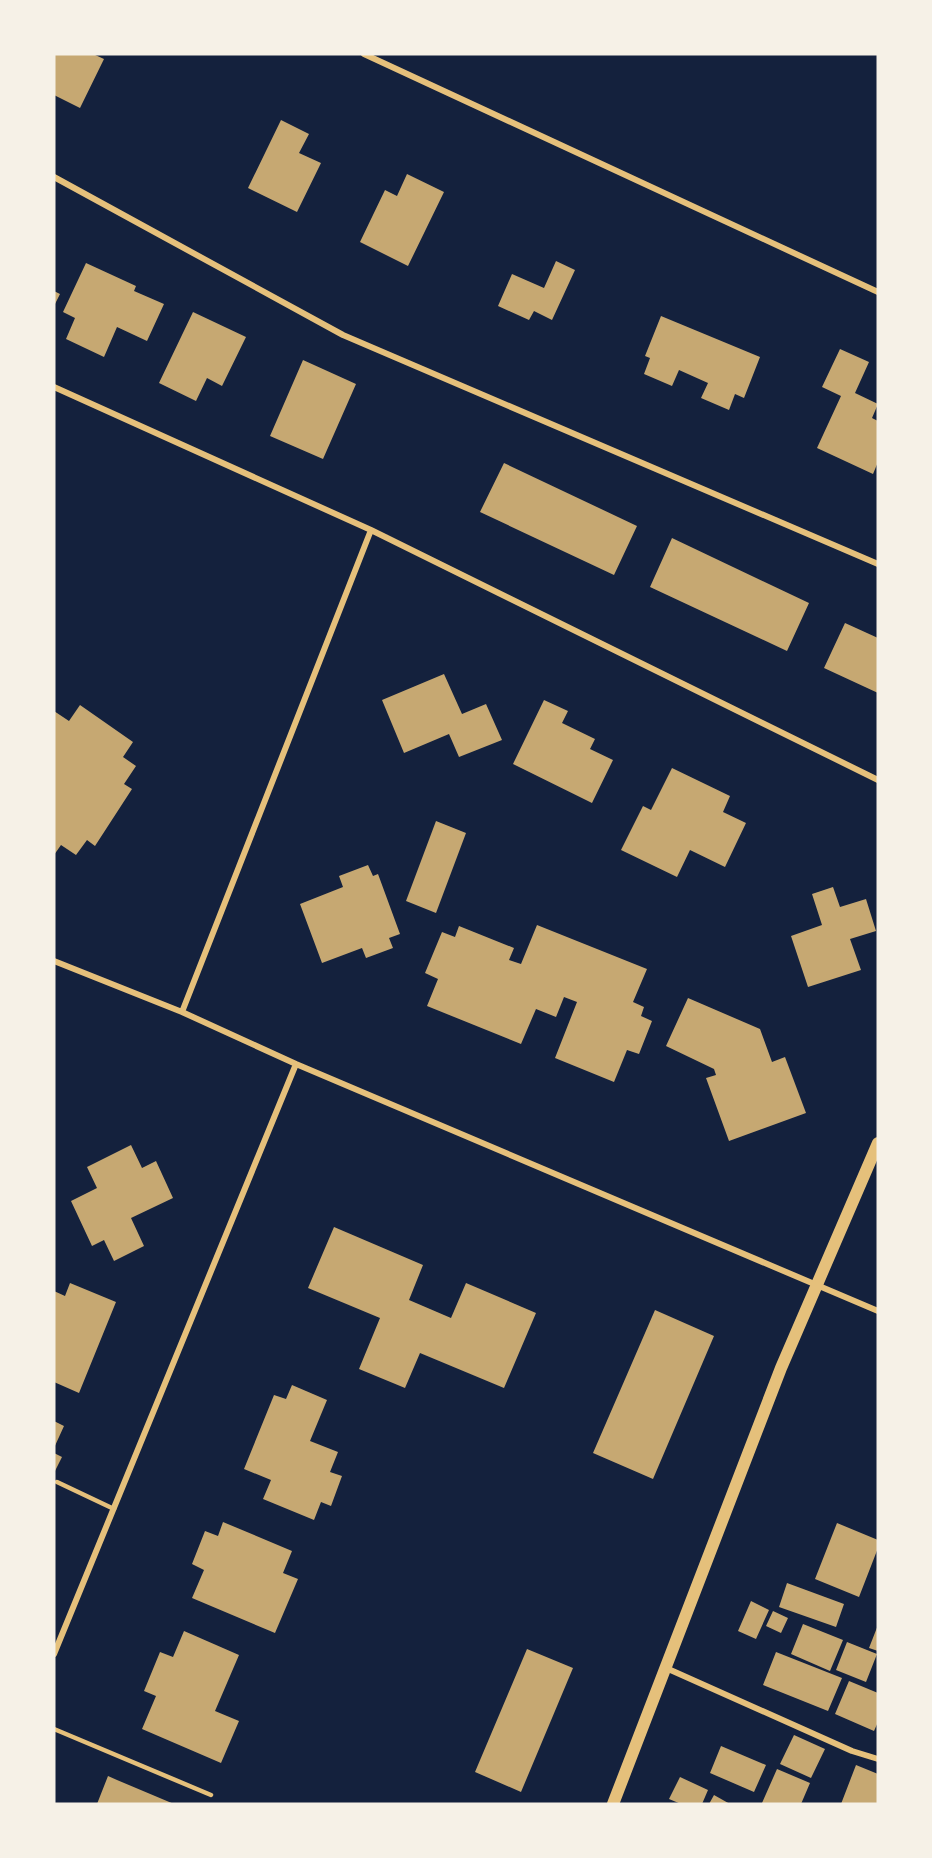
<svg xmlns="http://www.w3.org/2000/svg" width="932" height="1858" font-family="'Playfair Display',serif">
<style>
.building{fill:#c6a872}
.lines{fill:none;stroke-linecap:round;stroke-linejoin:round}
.service{stroke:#e5c07b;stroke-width:4.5}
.minor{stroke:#e5c07b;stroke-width:6}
.secondary{stroke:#e5c07b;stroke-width:12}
</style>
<rect width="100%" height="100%" fill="#14213d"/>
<path class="building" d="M54,54H93L104,59L80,108L54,95Z
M281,120L309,134L299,153L321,163L297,212L248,188Z
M407,174L444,192L408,266L360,242L385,190L397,196Z
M556,261L575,270L552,320L534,311L529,320L498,306L512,274L544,288Z
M86,263L136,286L134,291L164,304L147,341L117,327L104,357L66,339L75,318L63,312Z
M54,291L60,294L54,306Z
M193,312L246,337L222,386L207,378L196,401L159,383Z
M661,316L760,357L744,398L735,394L729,410L701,398L708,383L679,370L672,386L644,374L650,358L645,356Z
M840,349L869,362L855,393L878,404L872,418L878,421V462L873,474L817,448L841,396L822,387Z
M303,360L356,384L323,459L270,436Z
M504,463L637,526L614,575L480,512Z
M672,538L809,603L787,651L650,587Z
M845,623L878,638V693L824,668Z
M444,674L462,714L486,704L502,740L459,757L449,734L404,753L382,700Z
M544,700L568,711L562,723L595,739L590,749L613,760L592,803L513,764Z
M80,705L133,742L123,757L136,766L124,784L132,789L95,846L87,840L76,855L61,845L54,855V711L69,721Z
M672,768L730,796L723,812L746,823L725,867L690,850L677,877L621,850L643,806L651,810Z
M436,821L466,833L436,913L406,901Z
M368,865L373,876L378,874L400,934L389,938L393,948L366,958L362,948L322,963L300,904L343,887L339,876Z
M833,887L840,907L866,899L876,931L850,939L861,970L808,987L791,936L822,925L812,894Z
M537,925L647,969L633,1002L644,1007L641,1016L652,1021L639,1054L627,1050L614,1082L555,1058L577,1002L564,997L556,1017L536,1009L521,1044L427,1006L438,979L425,973L442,932L455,937L459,926L514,948L509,960L521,964Z
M688,998L760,1029L772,1062L785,1057L806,1113L729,1141L706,1078L716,1075L714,1069L666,1046Z
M131,1145L142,1168L156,1161L173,1198L131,1218L144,1246L114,1261L104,1240L92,1246L71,1201L97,1188L87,1167Z
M334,1227L423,1265L409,1300L451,1318L466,1283L536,1313L504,1388L420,1353L405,1388L359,1369L380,1318L308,1288Z
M70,1283L116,1302L79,1393L54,1382V1291L65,1296Z
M655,1310L714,1336L653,1479L593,1453Z
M292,1385L327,1400L310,1441L338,1452L330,1472L342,1476L331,1506L321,1502L314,1520L263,1499L271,1480L244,1469L274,1395L286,1399Z
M54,1421L64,1426L54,1448Z
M54,1453L62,1457L54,1473Z
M223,1522L292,1551L283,1573L298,1579L275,1633L192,1598L204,1570L192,1564L205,1531L218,1536Z
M837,1523L878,1540V1548L859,1597L815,1579Z
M787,1583L844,1604L836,1627L779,1607Z
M751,1601L769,1610L756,1639L738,1631Z
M773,1611L788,1618L781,1633L766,1626Z
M803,1624L843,1640L830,1671L791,1654Z
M878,1625V1651L869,1648Z
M184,1631L239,1655L215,1711L239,1721L221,1763L142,1729L156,1696L144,1691L160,1652L173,1657Z
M847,1642L877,1654L866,1682L836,1670Z
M527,1649L573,1668L521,1792L475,1772Z
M776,1652L842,1678L828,1711L763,1685Z
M849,1681L878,1693V1722L874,1731L835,1714Z
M794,1735L825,1749L811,1778L780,1764Z
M721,1746L766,1765L754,1792L710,1773Z
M856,1765L878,1774V1804H841Z
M777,1769L810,1783L801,1804L762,1803Z
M108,1776L117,1780L174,1804H97Z
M680,1777L708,1790L702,1804H681L669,1799Z
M714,1795L730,1804H709Z"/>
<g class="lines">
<path class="service" d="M57,1482L114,1509
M54,1729L211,1795"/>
<path class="minor" d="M364,54L878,292
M54,177L343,335L878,564
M54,387L371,530L878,780
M54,961L182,1012L296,1064L878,1311
M182,1012L371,530
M54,1654L296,1064
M666,1668L852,1751L878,1759"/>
<path class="secondary" d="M613,1804L781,1368L878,1143"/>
</g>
<rect width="932" height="1858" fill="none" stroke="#f6f1e7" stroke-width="111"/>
</svg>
